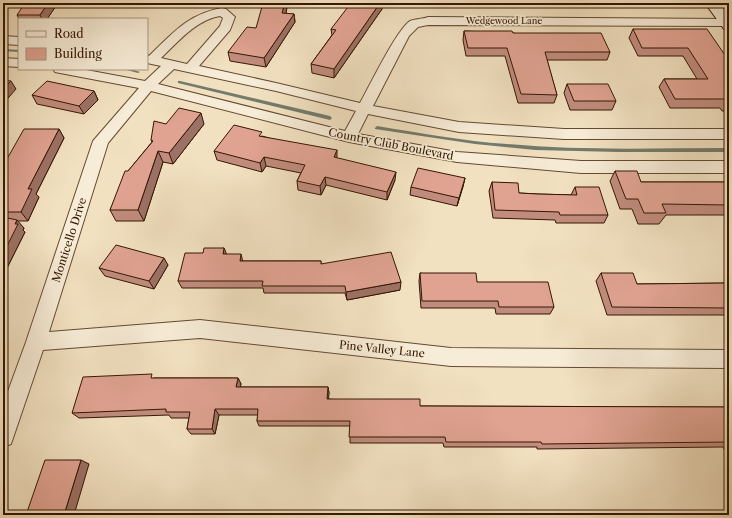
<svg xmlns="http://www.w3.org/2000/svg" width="732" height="518" font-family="'Libre Caslon Text',serif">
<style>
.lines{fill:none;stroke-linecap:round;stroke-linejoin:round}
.stream{fill:#727b6c;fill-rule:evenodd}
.street-casing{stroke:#644a31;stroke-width:2}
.secondary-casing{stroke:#341701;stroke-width:2}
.street{fill:#f7ecd7;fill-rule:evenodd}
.secondary{fill:#f7ecd7;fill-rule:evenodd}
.wall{fill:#c18c7e;stroke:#341701}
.shaded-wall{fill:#9d7266;stroke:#341701}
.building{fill:#e0a392;stroke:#341701}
.labels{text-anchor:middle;stroke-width:3.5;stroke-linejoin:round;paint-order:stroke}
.far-street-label{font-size:9px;fill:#341701;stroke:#f7ecd7}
.street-label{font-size:11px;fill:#341701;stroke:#f7ecd7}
</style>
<rect width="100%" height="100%" fill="#f2e1c1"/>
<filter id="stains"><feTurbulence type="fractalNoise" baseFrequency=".005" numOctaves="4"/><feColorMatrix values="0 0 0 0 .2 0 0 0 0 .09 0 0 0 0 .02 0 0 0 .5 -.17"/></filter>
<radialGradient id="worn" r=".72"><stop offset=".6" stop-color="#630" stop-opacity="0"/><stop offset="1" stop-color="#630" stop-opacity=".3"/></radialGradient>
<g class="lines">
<path class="stream" d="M3,49L19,50V52L3,51Z
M123,69H131L140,72L138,73Z
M178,81H180L330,116L332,118L330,120L178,83Z
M377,126C420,133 463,141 507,144C581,151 655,148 729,148V152H618L535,150L475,144L375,129V128Z"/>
<g class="street-casing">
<path id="street" d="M222,8L226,9L235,17L230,30L199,66L276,83L360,103C369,87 397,29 410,21C415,19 423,19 428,17L729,19V25L726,26L428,25L418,27L409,36L373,106L459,122L564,129H729V139H564L459,132L368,114L358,134L457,152L581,161H729V173H581L457,162L349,142L151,91L108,143L49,332L200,320L451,348L729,350V368L451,366L200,338L43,350L11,444L3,447V405L26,342L93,141L139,88L60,73L55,72L53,69H81L145,81L161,66L147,63V55L149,56C173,33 188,14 222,8ZM220,16L223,18L220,26L187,64L161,58C178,42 196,20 220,16ZM174,69L276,91L356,111L345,131L158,84Z
M3,36L19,37V45L3,44Z
M3,58L19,59V67L3,66Z"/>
</g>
<g class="secondary-casing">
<path id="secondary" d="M705,3H719L729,16V30L724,29Z"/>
</g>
<use href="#street" class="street"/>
<use href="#secondary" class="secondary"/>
</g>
<path class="wall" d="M58,3L47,19H19L17,15Z
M287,7L286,14H294L295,22L266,67L230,61L228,52L256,28Z
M382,9L334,78L312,73L311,64L332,35L331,29Z
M633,29L729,61V111H722L720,108H670L659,87L664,79H697L683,56H638L629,38Z
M464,31L513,33L610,52L607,60H547L557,95L554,103H518L505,56H466L463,40Z
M567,84L616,101L612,110H570L564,93Z
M94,91L98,100L84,114L37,104L32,95Z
M166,124H204L173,164L163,162L144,221H116L110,210L128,171L152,142L151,140Z
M59,129L64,138L36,194L39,197L28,221H17L24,228L23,230L25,232L3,276V166Z
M262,136L337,158L395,180L387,200L326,185L321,195L298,190L297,181L301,173L266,166L262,172L217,160L214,151Z
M615,171L641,182H729V215H666L659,224H638L632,209H620L610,181Z
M465,178L457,206L410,195L411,187Z
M492,182L519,193L538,194L571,195L575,187L608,215L604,223H556L555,220L493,218L489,191Z
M224,248L226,254L243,261H321V264L400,290L347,300L345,293H264L263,288H182L178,281L203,253Z
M168,265L154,289L105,276L99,268Z
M420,273L477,282L554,307L550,314H496L495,308H421L419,281Z
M601,273L637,284L729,283V315H607L596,281Z
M154,378H238L241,384L240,387H328L329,393L328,399L420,406L729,407V451H725L723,447L537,449V447H444L443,443H350V426H259L257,421L258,415H219L215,434H191L187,429L189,418H171L169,415L79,418L72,413Z"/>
<path class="shaded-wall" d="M48,3H58L47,19H42L40,15Z
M285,3H287V7L284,22L282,13Z
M380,3H382V9L334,78V69Z
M294,14L295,22L266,67L264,58Z
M11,81L16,89L3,104V89Z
M94,91L98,100L84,114L79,106Z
M201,113L204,124L173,164L169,153Z
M59,129L64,138L36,194L39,197L28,221L21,212L28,189Z
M337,150V159L334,157Z
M158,151L163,162L144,221L138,210Z
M264,157L266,166L262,172L260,163Z
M396,172L395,180L387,200V192Z
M325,177L326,185L321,195L320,186Z
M465,178L463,187L457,206L459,198Z
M17,220L24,228L23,230L25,232L3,276V254Z
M224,248L227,255L223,254Z
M241,254L243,262L240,261Z
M164,258L168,265L154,289L149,281Z
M401,282L400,290L347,300L346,292Z
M238,378L241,384L239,393L236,387Z
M328,387L329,393L328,405L327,399Z
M215,409L219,415L215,434L212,429Z
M81,460L89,464L74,515H64Z"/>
<path class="building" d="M25,3H48L40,15H17Z
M263,3H285L282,13L294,14L264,58L228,52L247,27L256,28Z
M351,3H380L334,69L311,64L336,30L331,29Z
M633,29H707L729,61V103H728L726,99H675L664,79H708L688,48H642Z
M464,31H512L513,33H601L610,52H545L557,95L521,94L507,48H468Z
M3,80L11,81L3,89Z
M47,81L94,91L79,106L32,95Z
M567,84H608L616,101H574Z
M179,108L201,113L169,153L158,151L138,210H110L125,171H128L153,141L151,140L154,121L166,124Z
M234,125L262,132L259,136L337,150L334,157L396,172L387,192L325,177L320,186L297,181L305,165L264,157L260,163L214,151Z
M24,129H59L28,189H32L21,212H3V166Z
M418,168L465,178L459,198L411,187Z
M615,171H637L641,182H729V205L662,204L666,213H644L638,199H626Z
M492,182L518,183L519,193L538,194L577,195L575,187H599L608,215H560L559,212L495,210Z
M3,217L17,220L15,224H18L3,254Z
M116,245L164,258L149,281L99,268Z
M204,248H224L223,254H241L240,261H321V264L391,252L401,282L346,292L345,286H262L263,281H178L185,253H203Z
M420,273H476L477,282H548L554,307H499L498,301H422Z
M601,273H633L637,284L729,283V308L612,307Z
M152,374L151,378H238L236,387H328L327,399H420V406L729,407V442L542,444L541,442H446L445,437H349L350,421H257L258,409H215L212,429H187L190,412H166V409L72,413L83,377Z
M45,460H81L64,515H26Z"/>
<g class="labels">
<g class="far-street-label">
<text x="504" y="24">Wedgewood Lane</text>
</g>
<g class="street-label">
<text transform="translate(391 144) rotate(11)" y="4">Country Club Boulevard</text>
<text transform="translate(69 240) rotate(-72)" y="4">Monticello Drive</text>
<text transform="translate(382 349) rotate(6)" y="4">Pine Valley Lane</text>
</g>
</g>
<rect width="732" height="518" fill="none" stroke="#f2e1c1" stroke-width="16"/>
<rect x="4" y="4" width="724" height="510" fill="none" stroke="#341701" stroke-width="2"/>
<rect x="8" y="8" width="716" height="502" fill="none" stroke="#341701"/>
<rect x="18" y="18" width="130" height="52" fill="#f7ecd7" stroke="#a99781"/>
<rect x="26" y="31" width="20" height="6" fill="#f7ecd7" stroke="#a99781"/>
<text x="54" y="38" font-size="12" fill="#341701">Road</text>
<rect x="26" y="48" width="20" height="12" fill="#e0a392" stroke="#a99781"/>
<text x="54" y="58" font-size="12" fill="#341701">Building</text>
<rect width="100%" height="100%" filter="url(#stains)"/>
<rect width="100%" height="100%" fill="url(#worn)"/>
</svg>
